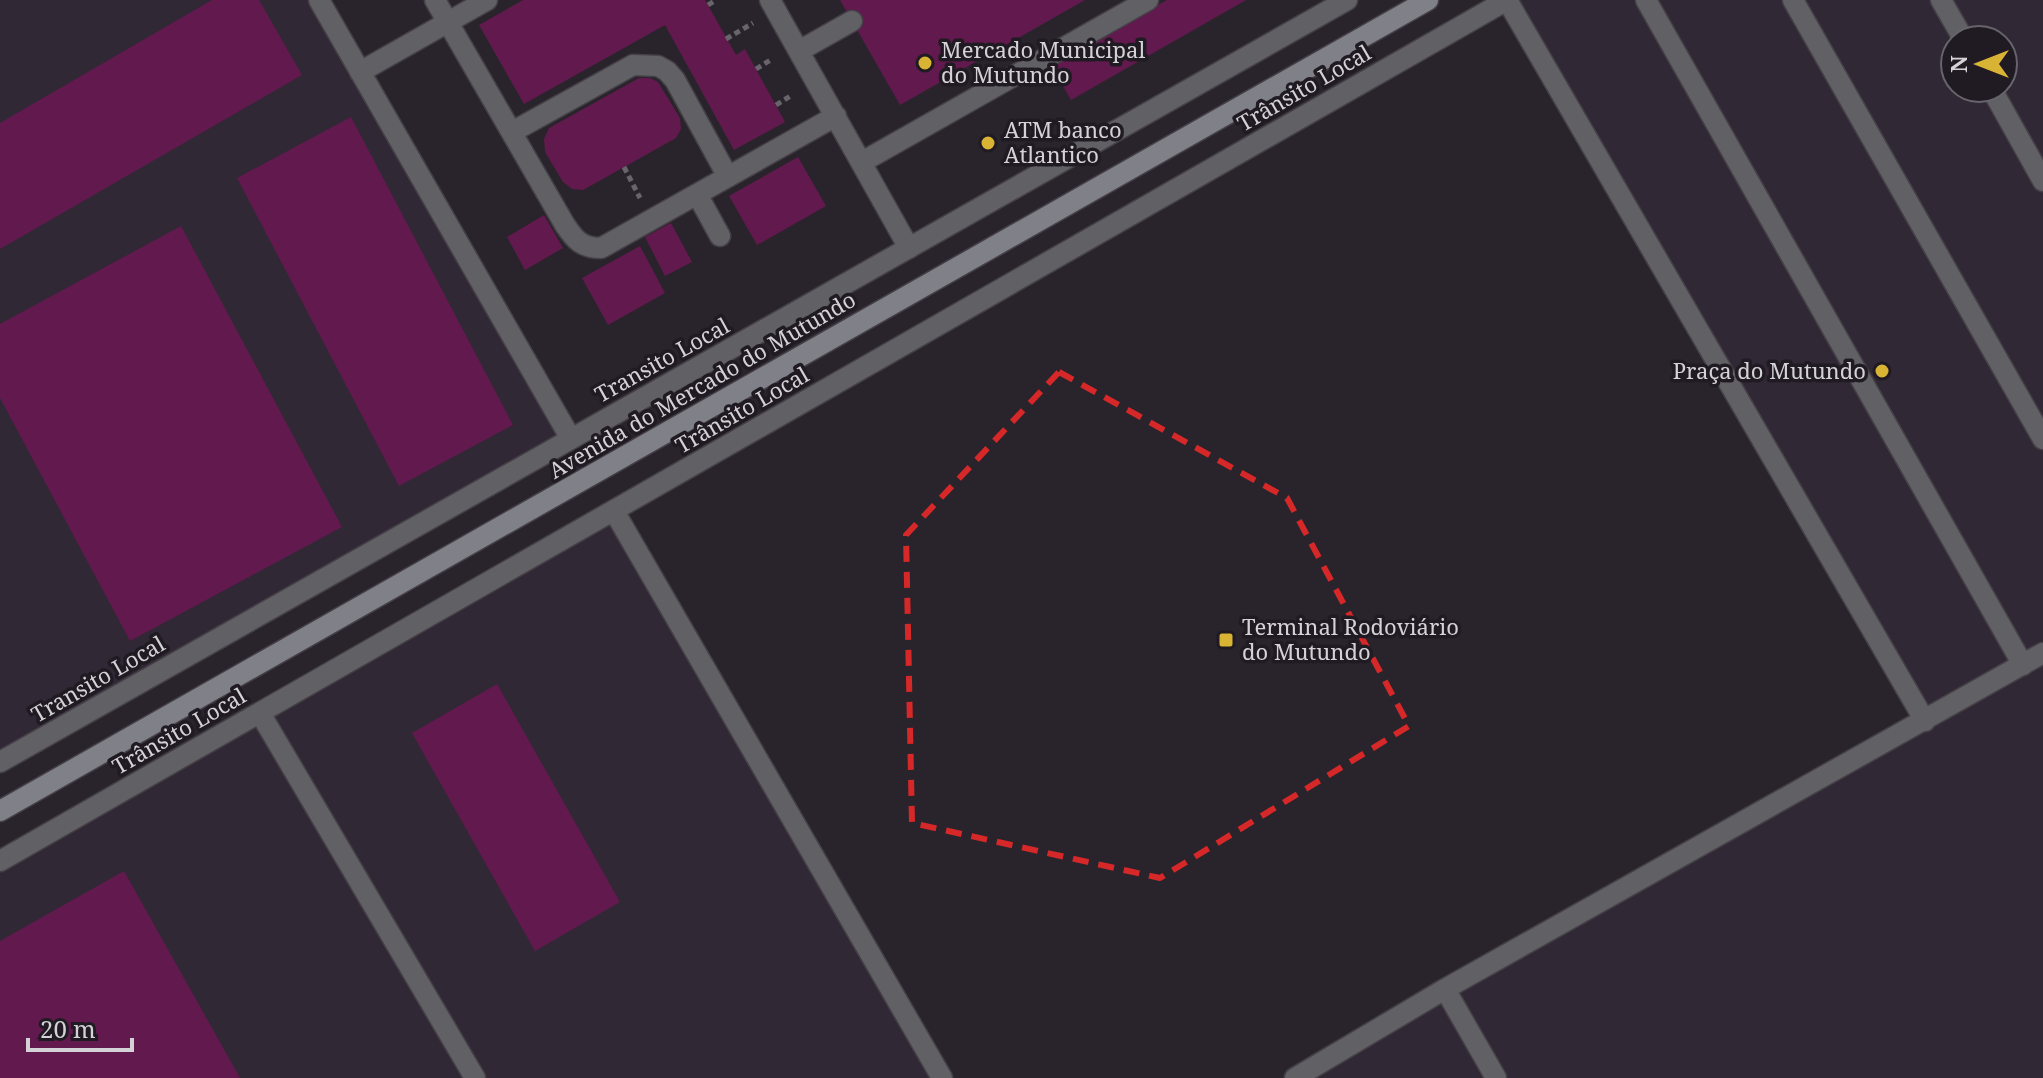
<svg xmlns="http://www.w3.org/2000/svg" width="2043" height="1078" font-family="'Noto Serif',serif">
<style>
.built{fill:#312836;fill-rule:evenodd}
.building{fill:#62194e}
.lines{fill:none;stroke-linecap:round;stroke-linejoin:round}
.service-casing{stroke:#454047;stroke-width:23}
.minor-casing{stroke:#454047;stroke-width:23}
.secondary-casing{stroke:#454047;stroke-width:23}
.path{stroke:#68646b;stroke-width:5;stroke-dasharray:6 4;stroke-linecap:butt}
.service{stroke:#606065;stroke-width:20}
.minor{stroke:#606065;stroke-width:20}
.secondary{stroke:#808088;stroke-width:20}
.marked{fill:none;stroke:#d62828;stroke-width:6;stroke-dasharray:16 10;stroke-linejoin:round}
.poi-dot{fill:#d9b334;stroke:#201b23;stroke-width:3}
.labels{text-anchor:middle;stroke-width:7;stroke-linejoin:round;paint-order:stroke}
.poi-label{font-size:22px;fill:#d5d2d7;stroke:#201b23;text-anchor:start}
.street-label{font-size:22px;fill:#d5d2d7;stroke:#201b23}
</style>
<rect width="100%" height="100%" fill="#29242c"/>
<path class="built" d="M0,0H319L571,439L0,752Z
M1506,0H2043V1078H1295L1925,721ZM1955,40H2003V88H1955Z
M614,511L942,1078H0V861Z"/>
<path class="building" d="M212,0H259L302,75L0,249V123Z
M523,0H705L736,55L745,49L785,122L734,150L665,25L524,104L479,25Z
M840,0H1085L900,105Z
M1167,0H1246L1071,100L1050,63Z
M639,78H650L658,82L680,118L681,129L676,138L583,190L572,189L563,182L545,152L544,139L549,128Z
M351,117L513,425L399,486L237,178Z
M798,157L826,206L757,245L729,196Z
M544,215L563,248L525,270L507,237Z
M671,223L692,262L665,276L645,237Z
M181,226L342,527L130,641L0,398V324Z
M640,246L665,293L608,325L582,278Z
M497,684L620,902L535,951L412,733Z
M124,871L240,1078H0V941Z"/>
<g class="lines">
<g class="service-casing">
<path id="service" d="M435,0L565,225C575,240 582,248 601,248L836,116
M770,0L909,248
M1646,0L2023,665
M1793,0L2043,439
M1941,0L1964,40
M799,51L852,21
M360,72L487,0
M1991,88L2043,181
M512,132L633,65L658,66L667,71L675,80L728,177
M862,162L1148,0
M697,194L720,236"/>
</g>
<g class="minor-casing">
<path id="minor" d="M319,0L571,439
M1507,0L1925,721
M614,511L942,1078
M260,713L475,1078
M0,762L1347,0
M0,861L1507,0
M1445,989L1496,1078
M1295,1078L1445,989L2043,653"/>
</g>
<g class="secondary-casing">
<path id="secondary" d="M0,811L1428,0"/>
</g>
<path class="path" d="M708,5L716,0
M726,39L753,23
M756,69L772,59
M776,105L792,95
M624,167L640,198"/>
<use href="#service" class="service"/>
<use href="#minor" class="minor"/>
<use href="#secondary" class="secondary"/>
</g>
<path class="marked" d="M1059,372L1287,498L1409,726L1160,878L912,823L906,535Z"/>
<g class="poi-dot">
<circle cx="925" cy="63" r="8"/>
<circle cx="988" cy="143" r="8"/>
<circle cx="1882" cy="371" r="8"/>
<rect x="1218" y="632" width="16" height="16" rx="4"/>
</g>
<g class="labels">
<g class="poi-label">
<text x="941" y="58">Mercado Municipal<tspan x="941" dy="25">do Mutundo</tspan></text>
<text x="1004" y="138">ATM banco<tspan x="1004" dy="25">Atlantico</tspan></text>
<text x="1866" y="379" text-anchor="end">Praça do Mutundo</text>
<text x="1242" y="635">Terminal Rodoviário<tspan x="1242" dy="25">do Mutundo</tspan></text>
</g>
<g class="street-label">
<text transform="translate(1304 88) rotate(-30)" y="8">Trânsito Local</text>
<text transform="translate(662 360) rotate(-29)" y="8">Transito Local</text>
<text transform="translate(702 385) rotate(-30)" y="8">Avenida do Mercado do Mutundo</text>
<text transform="translate(742 410) rotate(-30)" y="8">Trânsito Local</text>
<text transform="translate(98 679) rotate(-30)" y="8">Transito Local</text>
<text transform="translate(179 731) rotate(-30)" y="8">Trânsito Local</text>
</g>
</g>
<g transform="translate(1979 64) rotate(270)"><circle r="38" fill="#201b23" stroke="#68646b" stroke-width="2"/>
<path d="M0-6L14 30L0 20L-14 30Z" fill="#d9b334"/>
<text y="-12" font-size="22" font-weight="bold" text-anchor="middle" fill="#d5d2d7">N</text>
</g>
<path d="M28 1038v12h104v-12" fill="none" stroke="#d5d2d7" stroke-width="4"/>
<text x="40" y="1038" font-size="24" fill="#d5d2d7" stroke="#201b23" stroke-width="6" paint-order="stroke">20 m</text>
</svg>
